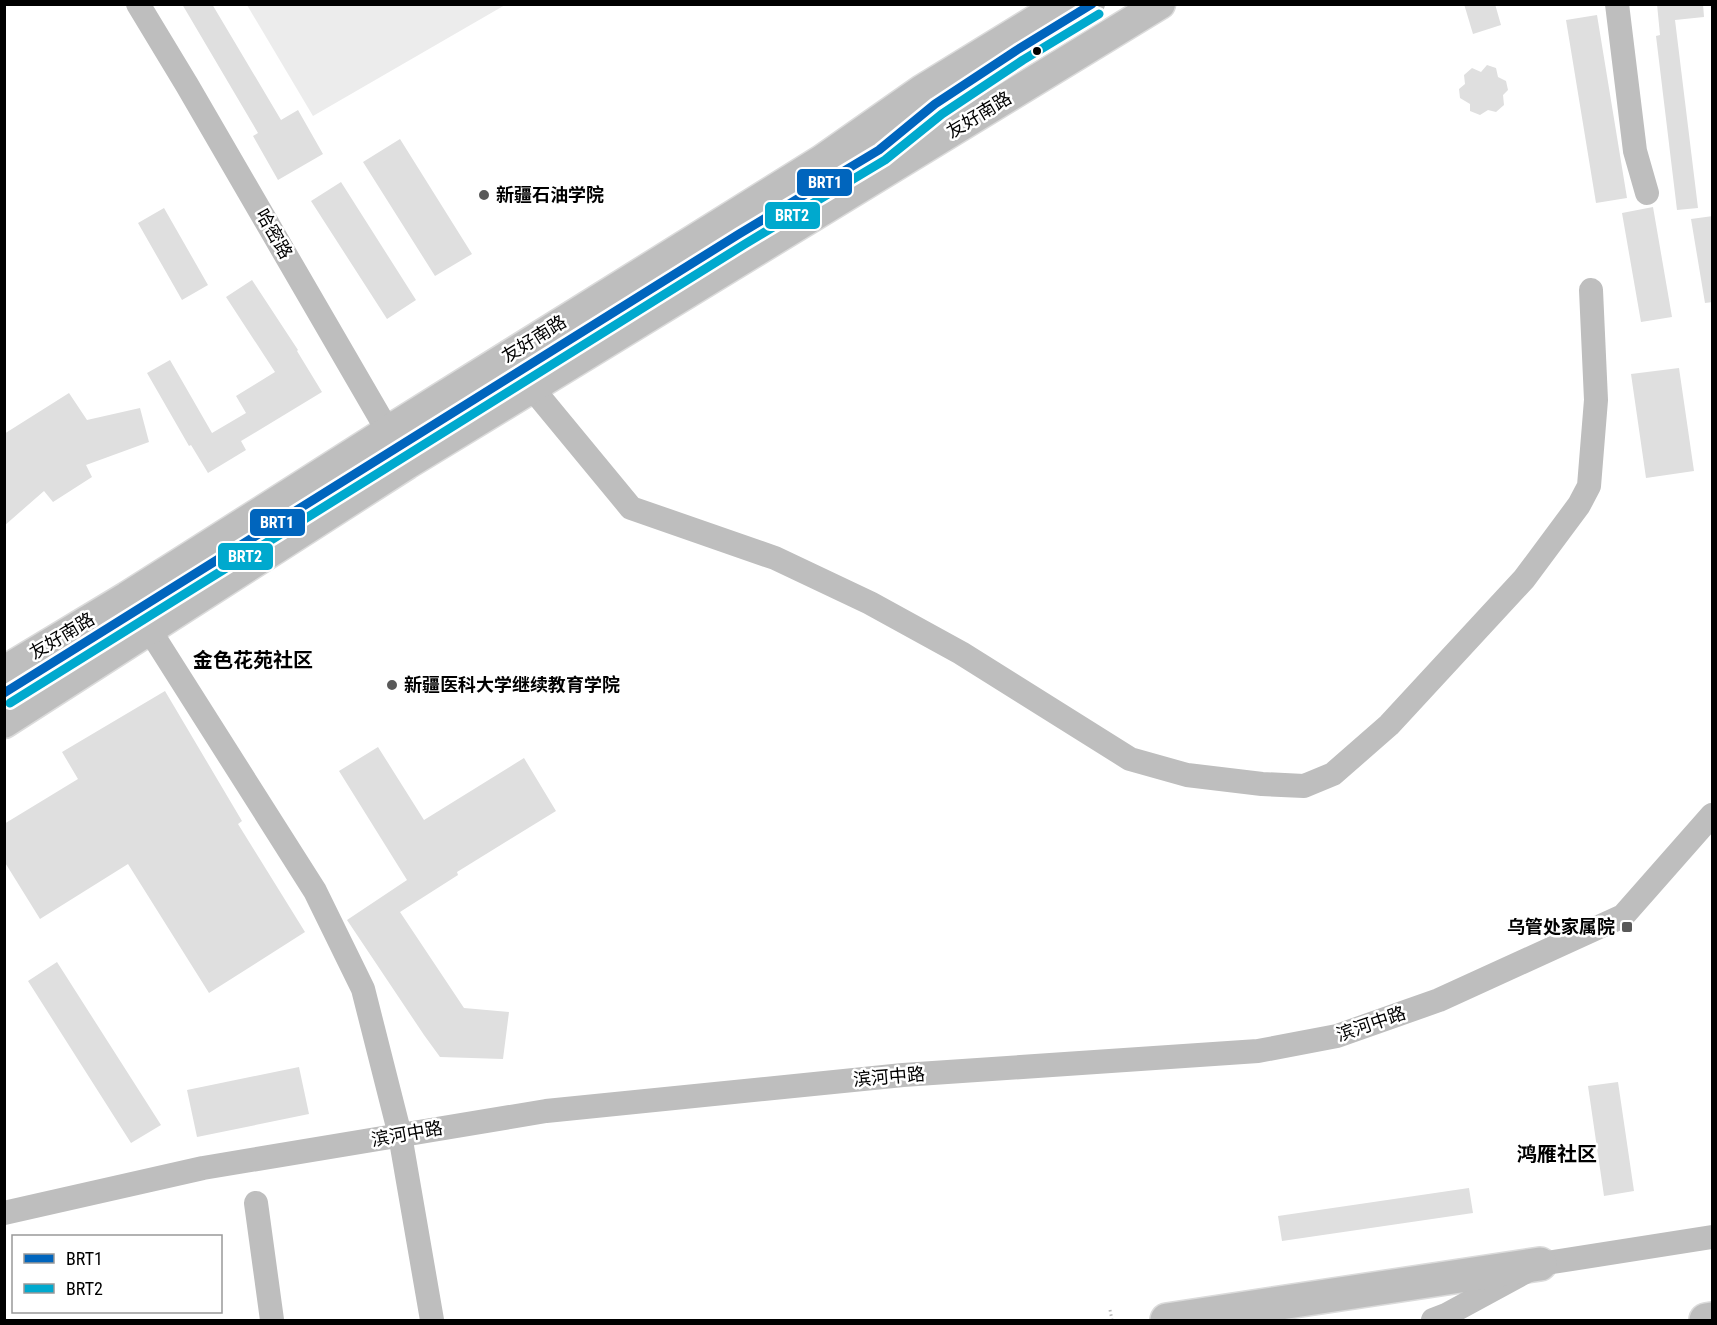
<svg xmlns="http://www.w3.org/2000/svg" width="1717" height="1325" font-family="'Roboto Condensed','Noto Sans SC',sans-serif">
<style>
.green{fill:#ececec}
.building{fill:#dfdfdf}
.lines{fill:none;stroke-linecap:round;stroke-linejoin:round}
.major-casing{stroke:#dbdbdb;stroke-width:33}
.highway-casing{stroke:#dbdbdb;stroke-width:36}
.path{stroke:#b9b9b9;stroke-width:3;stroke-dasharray:1.5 3;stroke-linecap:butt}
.minor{stroke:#bebebe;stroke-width:24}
.major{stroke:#bebebe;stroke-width:30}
.highway{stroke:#bebebe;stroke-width:33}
.bus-1-casing{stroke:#fff;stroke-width:14}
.bus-2-casing{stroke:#fff;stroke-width:14}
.bus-1{stroke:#0065bd;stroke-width:9}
.bus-2{stroke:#00a9ce;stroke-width:9}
.bus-dot{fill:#000;stroke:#fff;stroke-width:2}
.poi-dot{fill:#595959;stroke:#fff;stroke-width:2}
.labels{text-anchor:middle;stroke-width:5;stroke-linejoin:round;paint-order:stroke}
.street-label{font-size:18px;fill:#000;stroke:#fff}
.poi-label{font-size:18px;font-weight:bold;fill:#000;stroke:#fff;text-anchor:start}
.neighbourhood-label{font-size:20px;font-weight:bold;fill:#000;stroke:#fff}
.line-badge{stroke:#fff;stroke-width:2}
.badge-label{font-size:16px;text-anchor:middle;font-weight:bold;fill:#fff}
</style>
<rect width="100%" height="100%" fill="#fff"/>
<path class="green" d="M247,5H505L313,116Z"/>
<path class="building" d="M182,4H212L281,120L298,110L323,154L278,180L253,136L258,133Z
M1464,4H1495L1501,25L1473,34Z
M1657,4H1703L1704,17L1675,20L1698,208L1677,210L1656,36L1660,35Z
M1597,15L1627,198L1596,203L1566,20Z
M1487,65L1496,68L1498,77L1506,81L1508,90L1503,95L1504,105L1496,112L1488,110L1480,115L1470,111V104L1460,98L1459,89L1465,84L1464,75L1472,68L1481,72Z
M400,139L472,254L435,276L363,162Z
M341,182L416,300L387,319L311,201Z
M1653,207L1672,317L1641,322L1622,213Z
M164,208L208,285L182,300L138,223Z
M1713,216V302L1705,303L1691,219Z
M252,280L298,350L297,351L322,392L241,441L246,450L208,473L191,445L189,446L147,373L170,360L212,433L246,413L236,396L275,372L226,297Z
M1679,368L1694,471L1646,478L1631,374Z
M69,393L87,420L140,408L149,442L86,465L92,477L53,502L44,491L4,526V434Z
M165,691L242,821L238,824L305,932L209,993L128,864L40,919L4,861V824L78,779L62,752Z
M378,747L424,820L524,758L556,811L457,872L458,875L400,912L464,1008L509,1012L503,1059L440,1057L424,1035L347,920L407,880L339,771Z
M57,962L161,1125L131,1143L28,981Z
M299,1067L309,1114L197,1137L187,1090Z
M1618,1082L1634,1191L1604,1196L1588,1086Z
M1469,1188L1473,1213L1282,1241L1278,1216Z"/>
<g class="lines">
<g class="major-casing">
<path id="major" d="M4,671L127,597L388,431L822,160L922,90L1062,4
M4,723L407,464L1160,4"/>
</g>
<g class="highway-casing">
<path id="highway" d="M1167,1320L1540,1264
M1706,1320L1712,1319"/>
</g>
<path class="path" d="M1110,1310L1112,1320"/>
<path class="minor" d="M138,4L187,85L396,445
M1617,4L1635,151L1647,193
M532,388L631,508L775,558L870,603L961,653L1130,759L1187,775L1262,784L1304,786L1333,774L1389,725L1524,579L1579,505L1589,486L1596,400L1591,290
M140,615L315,891L363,989L400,1135L432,1320
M4,693L739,234L879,150L935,104L1017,50L1093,4
M256,1203L272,1320
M4,1213L203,1168L546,1111L903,1075L1258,1051L1337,1036L1439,1000L1623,916L1712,815
M1433,1320L1446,1315L1540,1264L1712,1237"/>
<use href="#major" class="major"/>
<use href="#highway" class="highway"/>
<g class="bus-1-casing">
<path id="bus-1" d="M4,693L739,234L879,150L935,104L1017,50L1092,4"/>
</g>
<g class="bus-2-casing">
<path id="bus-2" d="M10,703L745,244L885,160L942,114L1023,60L1099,14"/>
</g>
<use href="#bus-1" class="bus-1"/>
<use href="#bus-2" class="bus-2"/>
</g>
<circle class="bus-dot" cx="1037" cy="51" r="5"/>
<g class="poi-dot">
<circle cx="484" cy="195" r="6"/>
<circle cx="392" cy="685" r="6"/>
<rect x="1621" y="921" width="12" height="12" rx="3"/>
</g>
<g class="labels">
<g class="street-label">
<text transform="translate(979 115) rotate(-31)" y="6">友好南路</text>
<text transform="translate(274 234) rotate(60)" y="6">哈密路</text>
<text transform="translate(534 339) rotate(-32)" y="6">友好南路</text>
<text transform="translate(62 636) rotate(-31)" y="6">友好南路</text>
<text transform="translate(1371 1024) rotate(-19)" y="6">滨河中路</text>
<text transform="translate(889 1077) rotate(-5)" y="6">滨河中路</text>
<text transform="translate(407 1134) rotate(-10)" y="6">滨河中路</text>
</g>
<g class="poi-label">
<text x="496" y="201">新疆石油学院</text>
<text x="404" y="691">新疆医科大学继续教育学院</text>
<text x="1615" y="933" text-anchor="end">乌管处家属院</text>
</g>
<g class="neighbourhood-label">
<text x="253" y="667">金色花苑社区</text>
<text x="1557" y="1161">鸿雁社区</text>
</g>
</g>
<g class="line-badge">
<rect x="796" y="168" width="57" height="29" rx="6" fill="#0065bd"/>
<rect x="764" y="201" width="57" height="29" rx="6" fill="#00a9ce"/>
<rect x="249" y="508" width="57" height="29" rx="6" fill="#0065bd"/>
<rect x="217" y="542" width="57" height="29" rx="6" fill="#00a9ce"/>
</g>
<g class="badge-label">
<text x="825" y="188">BRT1</text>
<text x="792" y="221">BRT2</text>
<text x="277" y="528">BRT1</text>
<text x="245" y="562">BRT2</text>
</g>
<rect width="1717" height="1325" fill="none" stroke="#000000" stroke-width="12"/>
<rect x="12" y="1235" width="210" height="78" fill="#ffffff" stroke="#999999" stroke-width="1.5"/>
<rect x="24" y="1254" width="30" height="9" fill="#0065bd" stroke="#999999" stroke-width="1.5"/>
<text x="66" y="1265" font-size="18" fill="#000000">BRT1</text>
<rect x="24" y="1284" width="30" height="9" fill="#00a9ce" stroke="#999999" stroke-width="1.5"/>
<text x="66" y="1295" font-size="18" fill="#000000">BRT2</text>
</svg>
